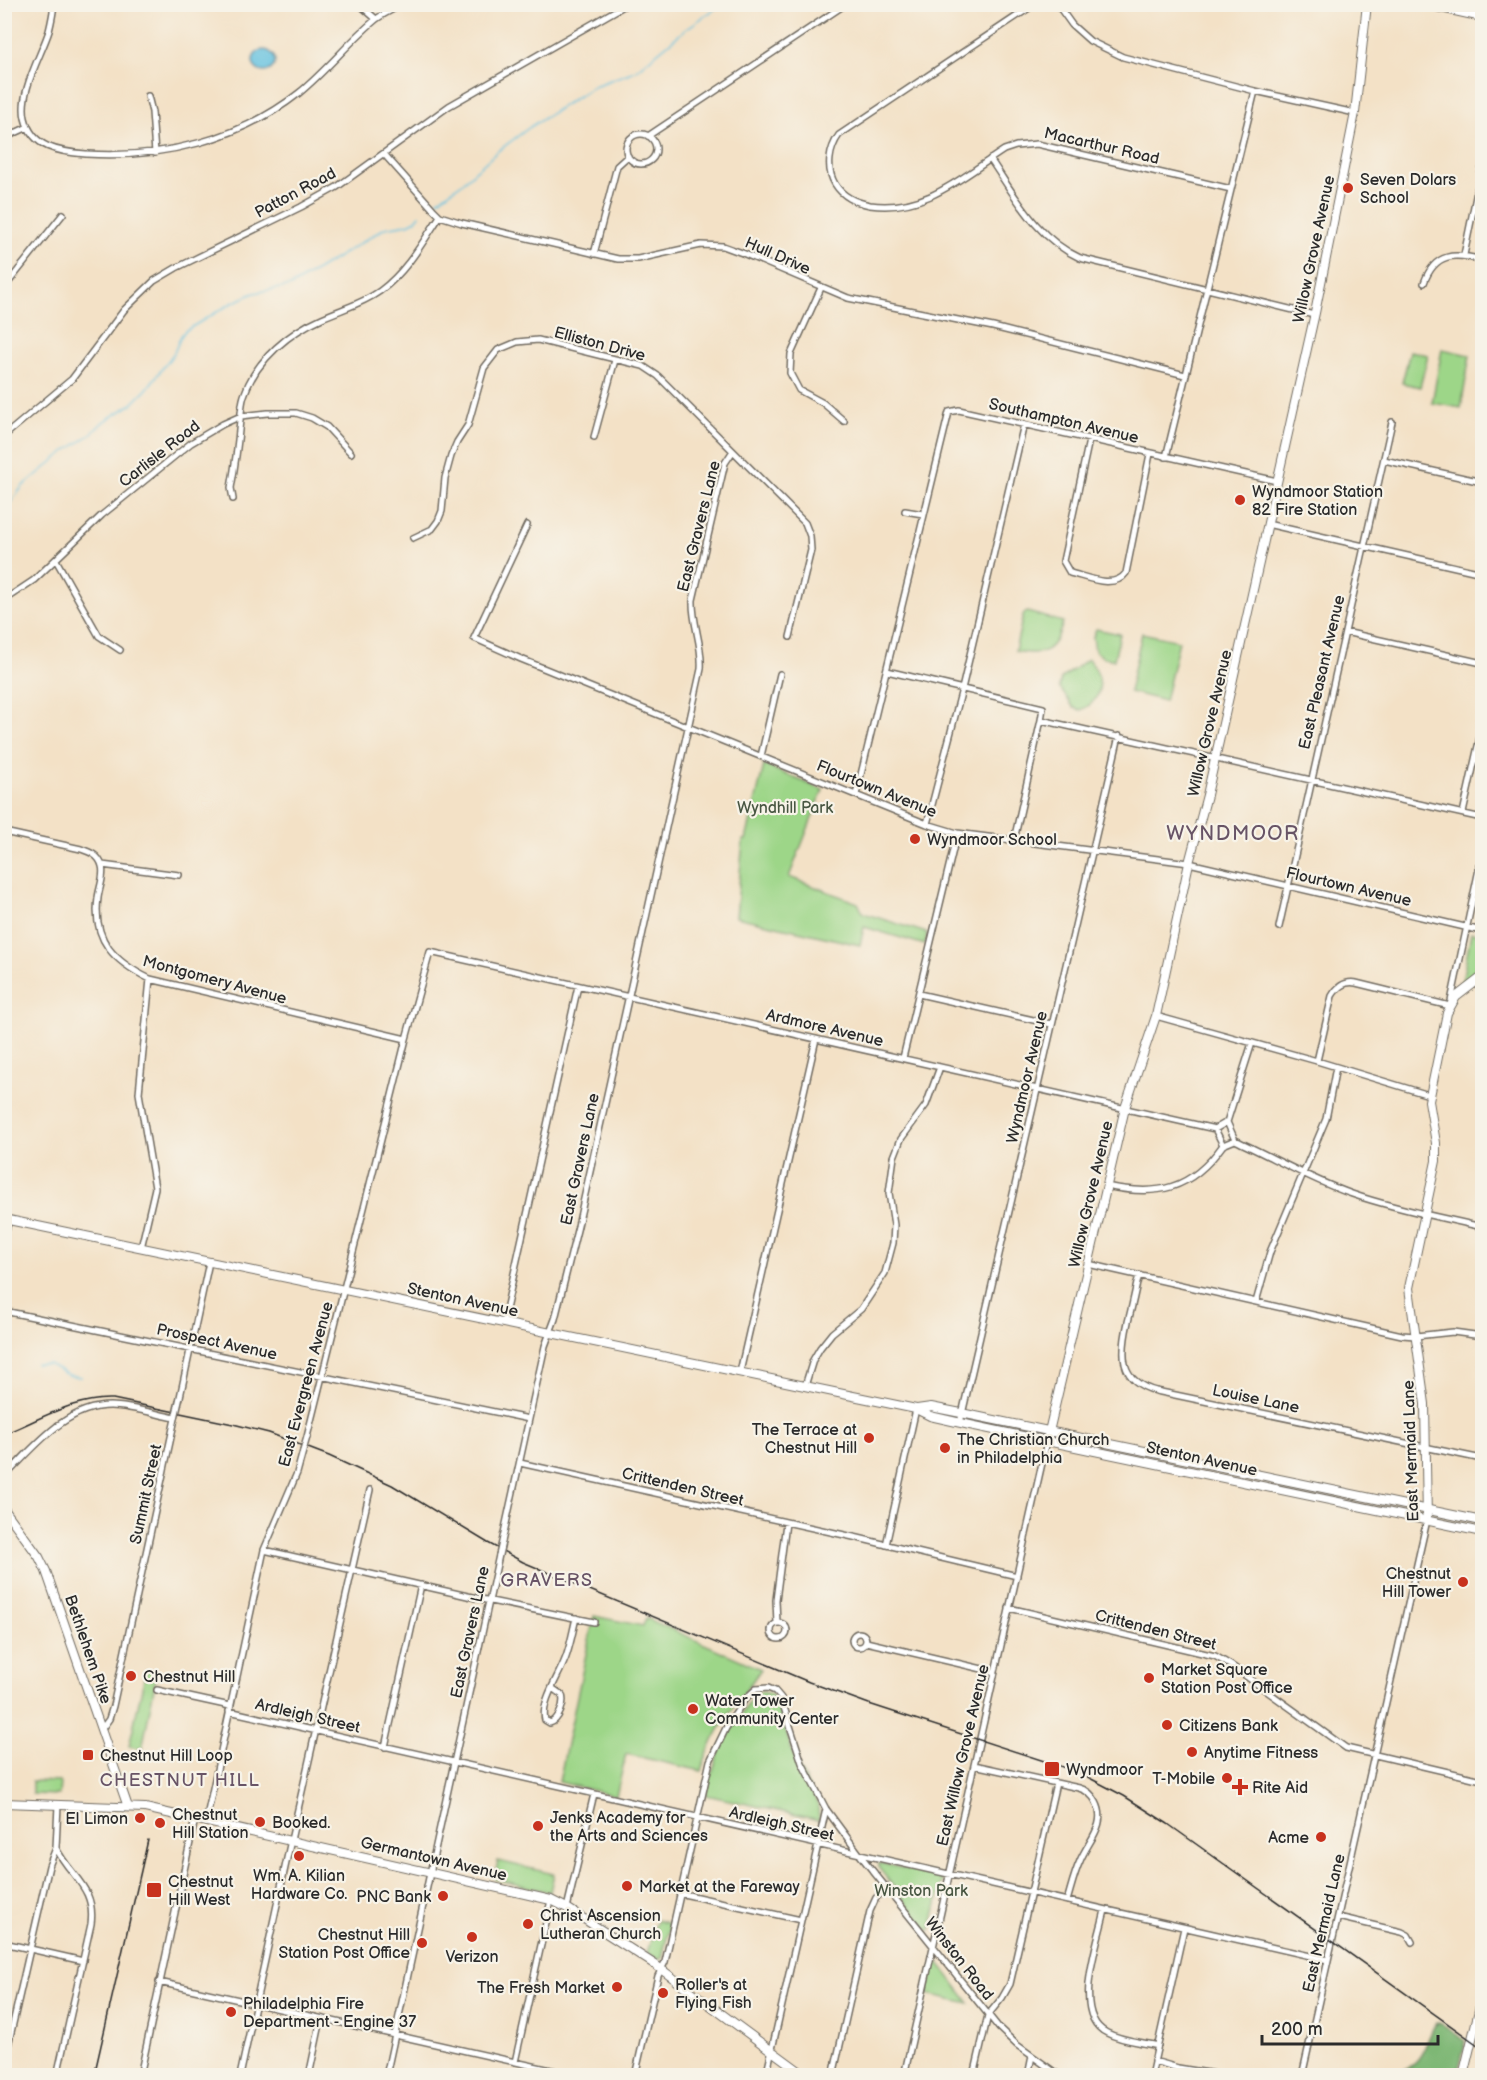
<svg xmlns="http://www.w3.org/2000/svg" width="1487" height="2080" font-family="'Balsamiq Sans',sans-serif">
<style>
.green{fill:#9dd688;stroke:#64805a;stroke-width:1.5}
.forest{fill:#7eb774;stroke:#547150;stroke-width:1.5}
.water{fill:#62c1e0;stroke:#467686;stroke-width:1.5}
.lines{fill:none;stroke-linecap:round;stroke-linejoin:round}
.stream{stroke:#62c1e0;stroke-width:1.5}
.street-casing{stroke:#716b61;stroke-width:8}
.secondary-casing{stroke:#716b61;stroke-width:10}
.primary-casing{stroke:#716b61;stroke-width:10}
.street{stroke:#fff;stroke-width:5}
.secondary{stroke:#fff;stroke-width:8}
.primary{stroke:#fff;stroke-width:8}
.rail{stroke:#2b2b2b;stroke-width:1.5}
.street-bridge-casing{stroke:#716b61;stroke-width:8;stroke-linecap:butt}
.street-bridge{stroke:#fff;stroke-width:5}
.poi-dot{fill:#c8321e;stroke:#f7f3e8;stroke-width:2}
.labels{text-anchor:middle;stroke-width:4.5;stroke-linejoin:round;paint-order:stroke}
.street-label{font-size:16px;fill:#2b2b2b;stroke:#f7f3e8}
.poi-label{font-size:16px;fill:#2b2b2b;stroke:#f7f3e8;text-anchor:start}
.park-label{font-size:16px;fill:#485642;stroke:#f7f3e8}
.neighbourhood-label{font-size:18px;letter-spacing:1.5px;fill:#685466;stroke:#f7f3e8}
.quarter-label{font-size:20px;letter-spacing:1.5px;fill:#685466;stroke:#f7f3e8}
</style>
<rect width="100%" height="100%" fill="#f7f3e8"/>
<filter id="ink" filterUnits="userSpaceOnUse"><feTurbulence type="fractalNoise" baseFrequency=".0167" numOctaves="2"/><feDisplacementMap in="SourceGraphic" scale="12" xChannelSelector="R" yChannelSelector="G"/><feConvolveMatrix kernelMatrix="1 2 1 2 8 2 1 2 1" color-interpolation-filters="sRGB"/></filter>
<filter id="wash" filterUnits="userSpaceOnUse"><feTurbulence type="fractalNoise" baseFrequency=".008" numOctaves="4" result="noise"/><feDisplacementMap in="SourceGraphic" scale="24" xChannelSelector="R" yChannelSelector="G"/><feGaussianBlur stdDeviation="1.35" result="paint"/><feColorMatrix in="noise" values="0 0 0 0 0 0 0 0 0 0 0 0 0 0 0 0 0 1.4 0 .05"/><feComposite in="paint" operator="in"/></filter>
<g filter="url(#wash)">
<rect width="100%" height="100%" fill="#f3e1c6"/>
<path class="green" d="M1442,349L1470,355L1461,408L1432,403Z
M1410,351L1428,355L1420,387L1402,383Z
M1027,612L1063,622C1055,651 1044,657 1015,651L1023,615Z
M1096,629L1120,634L1114,660L1103,657L1095,651L1093,637Z
M1142,633L1179,641L1165,701L1129,692Z
M1088,659C1104,676 1105,699 1081,710L1074,708L1059,687L1061,679Z
M764,765L823,790L789,877L858,903L863,913L927,933L925,945L864,927L860,945L736,917L743,840H746Z
M1471,933L1482,935V969L1464,983L1462,981Z
M594,1616L643,1626L646,1618L761,1669C739,1701 711,1732 702,1771L626,1754L616,1796L559,1782Z
M146,1670L157,1673L142,1749L129,1746Z
M761,1692L771,1694L776,1700L795,1760L818,1805L819,1820L706,1795C714,1762 722,1740 742,1713C748,1705 752,1696 761,1692Z
M32,1781L60,1782L59,1795L32,1794Z
M498,1861L554,1874L550,1892L494,1879Z
M879,1863L943,1877L931,1930L927,1929L878,1867Z
M657,1920L670,1924L662,1958L659,1960L647,1953Z
M937,1962L939,1963L969,2003L927,1994L934,1965Z"/>
<path class="forest" d="M1436,2023H1439L1466,2041L1457,2075H1401C1404,2067 1413,2066 1418,2059C1427,2048 1429,2034 1436,2023Z"/>
<path class="water" d="M253 61a11 11 0 1 1 22 0a11 11 0 1 1-22 0Z"/>
<g class="lines">
<path class="stream" d="M437,201L462,183L498,151L530,127L594,86L635,71L686,29L722,4
M4,511L23,486L62,454L90,435L103,422L132,404L146,390L174,353L181,336L185,331L232,303L254,293L291,286L385,228L408,224L416,220L420,215
M36,1364H49L68,1375L81,1377"/>
</g>
</g>
<g filter="url(#ink)">
<g class="lines">
<g class="street-casing">
<path id="street" d="M54,4C53,14 51,23 49,31C41,56 19,92 25,118C32,148 59,152 86,154C160,159 240,140 299,93C326,71 348,43 374,21C382,14 393,10 402,4
M359,4L376,19
M1035,4L839,135C829,149 826,169 835,184C843,197 855,202 870,205C924,213 962,177 1004,150L1016,146L1037,144L1231,189
M1057,4L1072,25L1090,41L1123,57L1255,91L1355,113
M148,96L152,112L155,153
M626 149a15 15 0 1 1 30 0a15 15 0 1 1-30 0Z
M648,136L846,4
M4,138L28,127
M384,154L433,209L440,216L462,223L618,259H638L701,245L723,246L745,254L848,298L993,327L1185,375
M990,159C1016,197 1036,238 1080,258L1314,315
M594,254L617,166L628,156
M1464,255L1482,167
M1424,283C1435,252 1455,253 1482,260
M4,288L63,214
M821,288L791,354L790,373L799,390L823,403L844,421
M4,436L72,379L124,310L154,281L176,268L301,207L337,187L449,106L627,4
M594,437L615,360
M1089,440L1063,561L1070,573C1087,577 1114,590 1126,573L1150,454
M1166,457L1255,91
M1384,460L1482,482
M233,499L231,488C235,466 238,443 240,420C242,410 241,402 245,393C257,359 290,332 322,318C342,309 362,304 380,291C406,272 423,242 440,216
M905,511L923,514
M1267,524L1482,573
M527,525L474,638L521,659L927,824L957,833L1189,863L1482,931
M413,538L432,529L438,521L442,511L445,478L451,456L457,442L468,425L484,368L498,350L517,342L538,340L643,366L658,376L805,523L810,536L811,550L790,637
M56,560L99,636L120,650
M4,600L34,580L102,515L191,443L223,424L241,416L268,413H296L312,418L327,427L351,453
M1345,632L1482,663
M887,671L1043,708L1041,720L1482,818
M761,756L780,674
M856,795L949,412L959,410L1277,481
M1463,813L1482,728
M927,824L962,689L1024,424
M4,832L81,849C90,852 99,855 102,866C105,876 99,888 98,898C92,941 115,962 150,979L406,1039
M1014,840L1041,720
M102,865L179,875
M1279,927L1392,422
M919,994L1051,1024
M1156,1016L1317,1061L1429,1095
M903,1058L957,833
M1317,1061L1332,996C1338,986 1345,981 1356,983L1450,1006L1482,855
M1227,1122L1252,1043
M1227,1122L1235,1140L1223,1145L1215,1129Z
M1235,1140C1274,1158 1312,1180 1352,1194C1395,1209 1439,1217 1482,1227
M1106,1186C1158,1197 1191,1190 1223,1145
M4,1236L9,1220
M141,1248L155,1188L139,1093L150,979
M1088,1264L1402,1335L1416,1336L1453,1332L1482,1336
M1139,1275C1135,1291 1132,1307 1128,1322C1121,1353 1118,1381 1156,1391L1482,1459
M1256,1302L1270,1252L1326,1119L1336,1067
M4,1311L529,1419
M503,1323L578,986
M740,1372L816,1039
M805,1386L813,1360L820,1348L832,1333L861,1309L885,1273L893,1243L894,1225L889,1193L894,1157L901,1139L926,1105L940,1067
M180,1397L209,1262
M960,1423L1119,736
M307,1437L406,1039L430,952L1215,1129
M520,1463L858,1538L1017,1576
M4,1477C34,1448 65,1406 110,1406C131,1406 155,1414 175,1418
M502,1542L545,1346L555,1319L578,1226L701,669C703,645 692,624 693,600L725,463L733,451
M886,1545L916,1409
M264,1550L481,1599L594,1622
M1009,1608L1215,1656L1232,1666L1346,1748L1482,1780
M777,1623L776,1600L786,1523
M771 1631a8 8 0 1 1 16 0a8 8 0 1 1-16 0Z
M852 1640a7 7 0 1 1 14 0a7 7 0 1 1-14 0Z
M866,1642L995,1672
M552,1688L562,1695C565,1704 559,1720 550,1723L545,1720C540,1701 562,1672 567,1654C571,1642 573,1630 576,1618
M157,1690L230,1706
M229,1711L1328,1960
M101,1730L109,1719L113,1706L176,1414
M385,1747L421,1585
M974,1765L1079,1788C1087,1790 1092,1794 1096,1802C1108,1824 1088,1841 1080,1861C1074,1874 1071,1888 1067,1901
M206,1821L264,1550L297,1473L303,1451
M56,1848C70,1877 96,1887 91,1924L57,2076
M679,1893L801,1920
M567,1908L594,1794
M1105,1910C1099,1940 1070,2015 1107,2033C1122,2041 1142,2042 1158,2046
M1338,1917L1402,1932L1408,1935L1412,1942
M4,1943L83,1961
M159,1982L578,2076
M1154,2061L1178,2068L1227,2076
M515,2062L551,1900
M4,2063L49,1866L56,1848L58,1805
M140,2076L195,1819
M240,2076L289,1849L370,1490
M309,2076L321,2019
M386,2076L499,1555
M635,2076L658,1976L665,1962L710,1761L726,1728L745,1699L756,1689L768,1688L775,1691L781,1698L802,1763L826,1809L860,1855L999,2028L1017,2045L1060,2076
M766,2076L826,1809
M833,2076L870,1911L876,1898L887,1887
M904,2076L1047,1441
M974,2076L988,2015L1002,1998L1010,1984L1056,1783
M1028,2076L1032,2056
M1151,2076L1184,1928
M1302,2076L1427,1520"/>
</g>
<g class="secondary-casing">
<path id="secondary" d="M1423,4L1482,17
M1048,1436L1125,1108L1156,1016L1189,863L1207,795L1315,313L1355,113L1367,4
M1427,1520L1425,1404L1409,1288L1436,1161V1143L1429,1101L1447,1013L1456,997L1482,977
M1463,2076L1482,1998"/>
</g>
<g class="primary-casing">
<path id="primary" d="M4,1219L848,1395L916,1409L930,1416L970,1425L1482,1532
M917,1409L931,1407L961,1413L1482,1521
M4,1509L39,1557L46,1571L128,1807
M4,1803L145,1808L551,1900L567,1908L654,1964L806,2076"/>
</g>
<use href="#street" class="street"/>
<use href="#secondary" class="secondary"/>
<use href="#primary" class="primary"/>
<path class="rail" d="M4,1434C39,1420 75,1397 113,1399L233,1424L269,1433L329,1456L392,1485L488,1543L523,1562L809,1682L869,1704L1078,1772L1124,1796L1168,1824L1482,2048
M94,2076L148,1840"/>
<g class="street-bridge-casing">
<path id="street-bridge" d="M176,1414L180,1397
M303,1451L307,1437
M499,1555L502,1542"/>
</g>
<use href="#street-bridge" class="street-bridge"/>
</g>
</g>
<g class="poi-dot">
<circle cx="1348" cy="188" r="6"/>
<circle cx="1240" cy="500" r="6"/>
<circle cx="915" cy="839" r="6"/>
<circle cx="869" cy="1438" r="6"/>
<circle cx="945" cy="1448" r="6"/>
<circle cx="1463" cy="1582" r="6"/>
<circle cx="131" cy="1676" r="6"/>
<circle cx="1149" cy="1678" r="6"/>
<circle cx="693" cy="1709" r="6"/>
<circle cx="1167" cy="1725" r="6"/>
<circle cx="1192" cy="1752" r="6"/>
<rect x="82" y="1749" width="12" height="12" rx="3"/>
<rect x="1044" y="1761" width="16" height="16" rx="3"/>
<circle cx="1227" cy="1778" r="6"/>
<path d="M1237 1778h6v6h6v6h-6v6h-6v-6h-6v-6h6z"/>
<circle cx="140" cy="1818" r="6"/>
<circle cx="260" cy="1822" r="6"/>
<circle cx="160" cy="1823" r="6"/>
<circle cx="538" cy="1826" r="6"/>
<circle cx="1321" cy="1837" r="6"/>
<circle cx="299" cy="1856" r="6"/>
<circle cx="627" cy="1886" r="6"/>
<rect x="146" y="1882" width="16" height="16" rx="3"/>
<circle cx="443" cy="1896" r="6"/>
<circle cx="528" cy="1924" r="6"/>
<circle cx="472" cy="1937" r="6"/>
<circle cx="422" cy="1943" r="6"/>
<circle cx="617" cy="1987" r="6"/>
<circle cx="663" cy="1993" r="6"/>
<circle cx="231" cy="2012" r="6"/>
</g>
<g class="labels">
<g class="street-label">
<text transform="translate(1102 145) rotate(13)" y="6">Macarthur Road</text>
<text transform="translate(295 192) rotate(-28)" y="6">Patton Road</text>
<text transform="translate(1313 249) rotate(-78)" y="6">Willow Grove Avenue</text>
<text transform="translate(778 255) rotate(24)" y="6">Hull Drive</text>
<text transform="translate(600 343) rotate(15)" y="6">Elliston Drive</text>
<text transform="translate(1064 420) rotate(13)" y="6">Southampton Avenue</text>
<text transform="translate(159 453) rotate(-38)" y="6">Carlisle Road</text>
<text transform="translate(698 526) rotate(-76)" y="6">East Gravers Lane</text>
<text transform="translate(1321 672) rotate(-77)" y="6">East Pleasant Avenue</text>
<text transform="translate(1209 723) rotate(-77)" y="6">Willow Grove Avenue</text>
<text transform="translate(877 788) rotate(22)" y="6">Flourtown Avenue</text>
<text transform="translate(1349 886) rotate(13)" y="6">Flourtown Avenue</text>
<text transform="translate(215 979) rotate(15)" y="6">Montgomery Avenue</text>
<text transform="translate(825 1027) rotate(13)" y="6">Ardmore Avenue</text>
<text transform="translate(1026 1077) rotate(-77)" y="6">Wyndmoor Avenue</text>
<text transform="translate(579 1159) rotate(-78)" y="6">East Gravers Lane</text>
<text transform="translate(1090 1194) rotate(-77)" y="6">Willow Grove Avenue</text>
<text transform="translate(463 1299) rotate(12)" y="6">Stenton Avenue</text>
<text transform="translate(217 1341) rotate(12)" y="6">Prospect Avenue</text>
<text transform="translate(305 1384) rotate(-75)" y="6">East Evergreen Avenue</text>
<text transform="translate(1256 1398) rotate(12)" y="6">Louise Lane</text>
<text transform="translate(1410 1451) rotate(-92)" y="6">East Mermaid Lane</text>
<text transform="translate(1202 1458) rotate(12)" y="6">Stenton Avenue</text>
<text transform="translate(683 1486) rotate(13)" y="6">Crittenden Street</text>
<text transform="translate(145 1494) rotate(-78)" y="6">Summit Street</text>
<text transform="translate(1156 1629) rotate(14)" y="6">Crittenden Street</text>
<text transform="translate(469 1632) rotate(-78)" y="6">East Gravers Lane</text>
<text transform="translate(89 1649) rotate(71)" y="6">Bethlehem Pike</text>
<text transform="translate(308 1715) rotate(13)" y="6">Ardleigh Street</text>
<text transform="translate(962 1755) rotate(-77)" y="6">East Willow Grove Avenue</text>
<text transform="translate(782 1823) rotate(13)" y="6">Ardleigh Street</text>
<text transform="translate(434 1858) rotate(13)" y="6">Germantown Avenue</text>
<text transform="translate(1323 1923) rotate(-77)" y="6">East Mermaid Lane</text>
<text transform="translate(960 1958) rotate(52)" y="6">Winston Road</text>
</g>
<g class="poi-label">
<text x="1360" y="185">Seven Dolars<tspan x="1360" dy="18">School</tspan></text>
<text x="1252" y="497">Wyndmoor Station<tspan x="1252" dy="18">82 Fire Station</tspan></text>
<text x="927" y="845">Wyndmoor School</text>
<text x="857" y="1435" text-anchor="end">The Terrace at<tspan x="857" dy="18">Chestnut Hill</tspan></text>
<text x="957" y="1445">The Christian Church<tspan x="957" dy="18">in Philadelphia</tspan></text>
<text x="1451" y="1579" text-anchor="end">Chestnut<tspan x="1451" dy="18">Hill Tower</tspan></text>
<text x="1161" y="1675">Market Square<tspan x="1161" dy="18">Station Post Office</tspan></text>
<text x="143" y="1682">Chestnut Hill</text>
<text x="705" y="1706">Water Tower<tspan x="705" dy="18">Community Center</tspan></text>
<text x="1179" y="1731">Citizens Bank</text>
<text x="1204" y="1758">Anytime Fitness</text>
<text x="100" y="1761">Chestnut Hill Loop</text>
<text x="1066" y="1775">Wyndmoor</text>
<text x="1215" y="1784" text-anchor="end">T-Mobile</text>
<text x="1252" y="1793">Rite Aid</text>
<text x="172" y="1820">Chestnut<tspan x="172" dy="18">Hill Station</tspan></text>
<text x="550" y="1823">Jenks Academy for<tspan x="550" dy="18">the Arts and Sciences</tspan></text>
<text x="128" y="1824" text-anchor="end">El Limon</text>
<text x="272" y="1828">Booked.</text>
<text x="1309" y="1843" text-anchor="end">Acme</text>
<text x="299" y="1881" text-anchor="middle">Wm. A. Kilian<tspan x="299" dy="18">Hardware Co.</tspan></text>
<text x="168" y="1887">Chestnut<tspan x="168" dy="18">Hill West</tspan></text>
<text x="639" y="1892">Market at the Fareway</text>
<text x="431" y="1902" text-anchor="end">PNC Bank</text>
<text x="540" y="1921">Christ Ascension<tspan x="540" dy="18">Lutheran Church</tspan></text>
<text x="410" y="1940" text-anchor="end">Chestnut Hill<tspan x="410" dy="18">Station Post Office</tspan></text>
<text x="472" y="1962" text-anchor="middle">Verizon</text>
<text x="675" y="1990">Roller's at<tspan x="675" dy="18">Flying Fish</tspan></text>
<text x="605" y="1993" text-anchor="end">The Fresh Market</text>
<text x="243" y="2009">Philadelphia Fire<tspan x="243" dy="18">Department - Engine 37</tspan></text>
</g>
<g class="park-label">
<text x="785" y="813">Wyndhill Park</text>
<text x="921" y="1896">Winston Park</text>
</g>
<g class="neighbourhood-label">
<text x="547" y="1586">GRAVERS</text>
<text x="180" y="1786">CHESTNUT HILL</text>
</g>
<g class="quarter-label">
<text x="1233" y="840">WYNDMOOR</text>
</g>
</g>
<rect width="1487" height="2080" fill="none" stroke="#f7f3e8" stroke-width="24"/>
<path d="M1262 2035v9h176v-9" fill="none" stroke="#2b2b2b" stroke-width="3"/>
<text x="1271" y="2035" font-size="18" fill="#2b2b2b" stroke="#f7f3e8" stroke-width="4.5" paint-order="stroke">200 m</text>
</svg>
